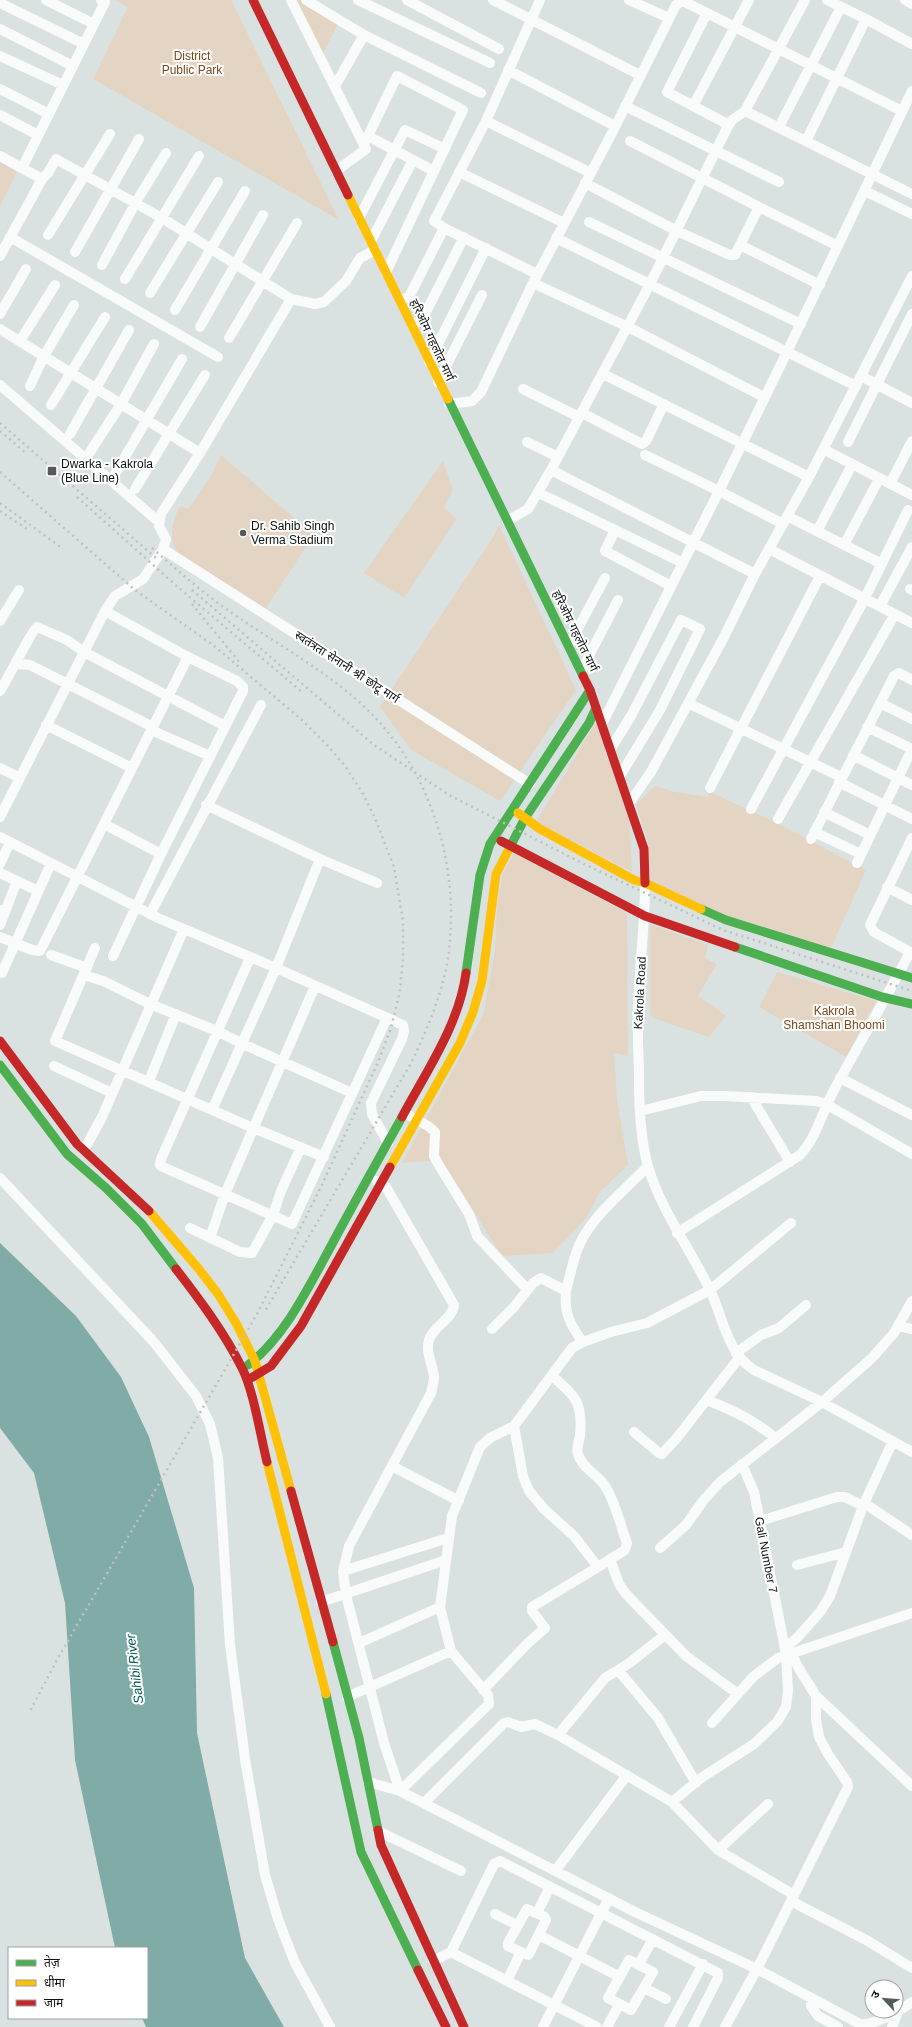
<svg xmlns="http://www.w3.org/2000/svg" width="912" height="2027" font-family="Helvetica,'Noto Sans Devanagari',sans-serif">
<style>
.green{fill:#e4d4c4}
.water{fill:#80aba6}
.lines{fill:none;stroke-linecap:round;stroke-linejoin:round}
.street{stroke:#f9fbfa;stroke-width:10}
.fast{stroke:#4caf50;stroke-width:9}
.slow{stroke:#ffc107;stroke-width:9}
.jam{stroke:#c62828;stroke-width:9}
.rail{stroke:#bfc1c1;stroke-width:2.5;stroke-dasharray:2 4;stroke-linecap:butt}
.poi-dot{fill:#555b5a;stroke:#fff;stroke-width:1.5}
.labels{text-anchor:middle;stroke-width:4;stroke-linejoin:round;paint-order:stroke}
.park-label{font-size:12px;fill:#7c4919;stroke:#fff}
.street-label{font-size:12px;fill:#0d1211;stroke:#fff}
.poi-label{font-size:12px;fill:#0d1211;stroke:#fff;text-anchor:start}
.water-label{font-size:13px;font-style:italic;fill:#005852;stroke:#fff}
</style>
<rect width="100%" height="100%" fill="#dae2e1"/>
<path class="green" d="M115,0H231L339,220L93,79L128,7Z
M293,0H302L339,22L322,55Z
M0,162L17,172L0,206Z
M221,455L314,535L264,611L179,556C168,540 171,523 180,506L188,509L209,479Z
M443,461L453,490L444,507L457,519L404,598L364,573Z
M499,525L576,690L500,801L411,750L380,707L494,536Z
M596,722L629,817L632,872L536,822Z
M655,786L675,792L710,797L704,789L781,825L866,870L831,948L720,913L650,881L648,842L636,804Z
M514,853L627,913L628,1056L614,1053L617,1099L628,1165L600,1192L587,1217L553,1253L502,1256L441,1160L402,1163L483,1015L495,951L497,906L503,873Z
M650,924L708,945L705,958L717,964L698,996L726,1016L709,1037L653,1018L650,1014Z
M777,972L876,1001L846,1057L759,1007Z"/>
<path class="water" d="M0,1243L76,1316L121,1377L149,1437L194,1588L197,1733L245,1958L284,2027H146L142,2018H147V1948H115L75,1760L65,1603L34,1473L0,1428Z"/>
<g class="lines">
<path class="street" d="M46,0L94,24
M291,0L366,149L336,171
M306,0L364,35L481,93
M358,0L490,63
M407,0L499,49
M493,0L640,75
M629,0L669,18
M905,0L912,4
M0,3L84,44
M707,13L667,92L729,125
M866,19L912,44
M0,29L73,66
M0,56L63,85
M508,70L615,126
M335,86L364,35
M0,89L49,114
M625,106L779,182
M693,106L749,0
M745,111L912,194
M0,115L38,135
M486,121L591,173
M779,127L841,7
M368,136L413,160L371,241
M806,141L866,19L827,0
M364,144L397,76L463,110L386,272
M0,156L42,179
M413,160L434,171
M22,168L105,2L101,0
M459,172L564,223
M585,183L677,231L730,255H735L759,207L630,141
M865,191L912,214
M759,207L838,246
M359,218L405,130L445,149
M589,222L801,324
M444,228L537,274
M48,235L110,134
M10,237L218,357
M556,238L856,386
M740,245L820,285
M75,252L139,139
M0,256L42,179L48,173L56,159L162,218L291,299L315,304L324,302L346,281L360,258L375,250
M102,265L136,202L166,153
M125,279L199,156
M533,283L628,327L764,397
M150,293L218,182
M400,300L409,297L444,228L434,221L486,121L540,0
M175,310L245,191
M0,314L26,269
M412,325L423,318L464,237
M200,327L263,215
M0,329L200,453
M229,338L297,223
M20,341L55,285
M429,362L486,248
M603,374L809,477
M861,376L912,403
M438,382L482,295
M0,385L159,522
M30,386L44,356L74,305
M523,389L579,417
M449,404L472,401L481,392L533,283L612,133L676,5L683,1L902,111
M51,405L105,317
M582,413L642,444L646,441L664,404
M70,434L129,330
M527,442L558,457
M848,442L912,314
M823,449L912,495
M90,452L121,404L154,344
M645,455L719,491L787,352L912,91
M551,470L650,284L727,128L732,120L745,111L805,0
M115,474L182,359
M890,484L912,441
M135,489L205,375
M539,493L683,563
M787,516L882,564
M507,521L528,509L551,470L755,574
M615,530L605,551L671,586
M817,531L852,465
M844,545L879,479
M163,549L530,784
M769,549L912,623
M910,589L912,590
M880,606L912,547
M0,621L19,590
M569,645L605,578
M17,664L30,665L153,727
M581,671L618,600
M0,691C6,682 32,630 37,627L67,640L84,652L225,726
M688,703L841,777
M880,703L912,719
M602,724L719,491L783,524
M46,725L132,768
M867,727L912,749
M151,730L210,756
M610,750L631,716L681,620L700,629L660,710L620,776
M853,755L912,785
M0,768L20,778
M839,782L912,819
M710,788L820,576
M630,802L651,772L724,637L755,574L809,477L912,276
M206,805L320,859L377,883
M751,809L865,598L908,510
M824,812L870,835
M0,817L105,611L115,596L143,579L163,549L166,539L159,526L161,514L200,453L291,299
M778,819L895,614
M104,824L161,854
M814,832L861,854
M0,837L158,918L276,968L403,1025L404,1031L402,1039L371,1103L372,1114L388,1143
M811,839L894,676L899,673L912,680
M857,863L912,749
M0,864L10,842
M0,873L38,891
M645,883C645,926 639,969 638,1012C637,1034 639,1057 639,1079C639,1107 640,1138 648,1166C661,1211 690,1248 710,1290C723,1317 727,1353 754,1370L822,1402L912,1452
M887,887L912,900
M0,910L5,912L17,881
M150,914L261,705
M0,925L5,912
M0,937L32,950L40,951L188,657L105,611
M95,948L55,1041L253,1128L324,1157
M51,955L87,968
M113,956L161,854L243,691V687L237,681L188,657
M250,958L161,1159L160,1165L163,1167L292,1224L387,1018
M2,973L51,863
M84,975L103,981L150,1004L217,1031L243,1044L352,1093
M54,1066L112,1093
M840,1078L912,1115
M149,1081L176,1014
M751,1097L790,1162
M212,1110L276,968L320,859
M640,1111L701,1096H725L816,1101L826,1104L912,1154
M405,1113L428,1126L435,1132L434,1156L437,1162L469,1214L477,1236L527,1289
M84,1150L102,1117L184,929
M0,1178L153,1341L196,1396L210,1424L218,1458L230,1645L245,1759L265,1875L278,1919L295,1963L330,2027
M377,1181L386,1187L454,1305C452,1320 433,1326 429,1340C425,1353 433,1364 434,1377C434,1382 432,1388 431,1393L349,1546L343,1571L346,1595L384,1743L400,1791L635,1912L757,1969L860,2024C874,2026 901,2010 912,2002
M190,1228L240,1252L252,1253L273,1215L281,1191L301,1147
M677,1233L800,1155C817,1137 822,1112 834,1090C859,1044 886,999 910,952L874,932L870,925L912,838
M210,1238L225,1194L315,986
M566,1291C571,1273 574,1252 584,1236C600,1209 627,1188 648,1166
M898,1326L912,1329
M492,1329L514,1307L533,1283L541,1278L566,1291C564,1313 570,1325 583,1342
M736,1353L761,1335L779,1328L806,1305
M707,1400C732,1410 754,1420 775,1438
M514,1426L523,1476L529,1491L544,1509L574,1536L598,1567L625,1550L627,1543C620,1525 616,1503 605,1486C598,1475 581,1467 578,1454C576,1448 579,1441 580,1436C583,1402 576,1397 552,1376
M634,1432L659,1453L662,1454L676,1439L739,1358
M742,1464L754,1492L786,1654L788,1691L786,1707L777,1722L754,1744L701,1778L672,1802L718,1850L794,1895
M392,1466L459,1501
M864,1503L912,1535
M760,1521L837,1497H845L863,1506
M660,1548L686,1525L703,1501L720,1482L822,1402L872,1358L894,1333L912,1301
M610,1559L619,1584L626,1594L686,1656L738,1694
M797,1565L846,1552
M343,1571L448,1538
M321,1602L446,1560
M665,1635L628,1664L605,1678L558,1735L672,1802
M359,1643L440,1607
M785,1648L798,1637L820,1612L830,1596L863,1506L893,1441
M618,1670L658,1718L696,1783
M483,1690L527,1644L545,1628L532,1611V1607L598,1567
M816,1696L912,1786
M347,1697L451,1651
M712,1723L754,1676L778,1658L912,1613
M368,1782L400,1791L489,1704L488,1695L451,1651L440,1607L452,1516L480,1447L490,1438L514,1426L572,1348L583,1342L611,1332L647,1323L710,1290L791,1223
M424,1803L504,1723L508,1722L521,1727L535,1724L558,1735
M378,1831L461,1871
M718,1850L768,1804
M556,1870L627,1775
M791,1901L868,1941L912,1968
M537,1913L550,1887
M495,1914L517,1925
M539,1935L620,1977
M451,1952L597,2027
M629,1960L653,1972L631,2010L608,1998Z
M433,1961L451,1952L494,1864L500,1861L718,1973V1978L693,2027
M639,1964L653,1939
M507,1981L521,1952L508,1946V1943L527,1909L545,1917L546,1920L529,1954L528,1955L521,1952
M644,1988L666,1999
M812,1999L811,2006L818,2016L838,2027
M543,2027L609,1898
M607,2027L619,2005
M669,2027L703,1964
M725,2027L757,1969L848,1787L847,1782L828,1754L819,1737L816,1719V1696L798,1667L791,1652
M892,2027L898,2012"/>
<path class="fast" d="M448,399L583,676
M510,847L525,818L589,723L596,708
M701,909L726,920L912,978
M735,947L882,997L912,1004
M466,973L480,875L490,844L590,690
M0,1065L67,1154L106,1188L142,1224L176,1269
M248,1365C285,1337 309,1286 331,1246C354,1203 378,1160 402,1117
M333,1642L359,1738L378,1830
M326,1694L361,1852L418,1970"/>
<path class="slow" d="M348,195L448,399
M518,813L540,829L634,880L645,883L701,909
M390,1167L460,1043L473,1012L482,981L496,874L510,847
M149,1211L198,1268L218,1294L236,1323L255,1361L291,1491
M267,1462L326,1694"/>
<path class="jam" d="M253,0L348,195
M583,676L590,690L644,849L645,883
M501,841L645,916L735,947
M0,1041L77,1144L149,1211
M402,1117C426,1072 459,1025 466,973
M176,1269C200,1300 224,1332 242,1368C254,1392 260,1434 267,1462
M251,1378L271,1366L301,1326L390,1167
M291,1491L333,1642
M378,1830L381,1845L464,2027
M418,1970L446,2027"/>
<path class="rail" d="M0,423L156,558
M0,431L27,454
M0,472L135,590L213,645L302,720L327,745L345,766L363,794L375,818L394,867L403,921V957L400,991L391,1028L378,1062L321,1187L256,1316L58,1658L29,1713
M77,497L179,588L302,692
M0,503L62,548
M0,511L30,531
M152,548C174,567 195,586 218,603C264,637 315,663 358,701C431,765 463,869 447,964C440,1000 426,1032 410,1065L265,1311
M192,590L374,745L449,795L582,863L723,930L912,991
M192,604L240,663"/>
</g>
<g class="poi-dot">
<rect x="47" y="466" width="10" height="10" rx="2"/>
<circle cx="243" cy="533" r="4"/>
</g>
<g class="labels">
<g class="park-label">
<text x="192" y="60">District<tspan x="192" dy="14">Public Park</tspan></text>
<text x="834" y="1015">Kakrola<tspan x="834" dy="14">Shamshan Bhoomi</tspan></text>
</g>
<g class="street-label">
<text transform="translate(432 340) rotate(65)" y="4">हरिओम गहलोत मार्ग</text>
<text transform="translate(575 631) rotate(64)" y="4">हरिओम गहलोत मार्ग</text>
<text transform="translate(347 667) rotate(33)" y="4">स्वतंत्रता सेनानी श्री छोटू मार्ग</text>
<text transform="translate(640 993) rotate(-87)" y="4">Kakrola Road</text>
<text transform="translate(766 1555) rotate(79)" y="4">Gali Number 7</text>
</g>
<g class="poi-label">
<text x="61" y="468">Dwarka - Kakrola<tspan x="61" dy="14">(Blue Line)</tspan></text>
<text x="251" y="530">Dr. Sahib Singh<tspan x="251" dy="14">Verma Stadium</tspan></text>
</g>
<g class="water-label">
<text transform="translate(134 1669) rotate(-97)" y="5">Sahibi River</text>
</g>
</g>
<rect x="8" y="1947" width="140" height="72" fill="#ffffff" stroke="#9ea0a0"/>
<rect x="16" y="1960" width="20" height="6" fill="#4caf50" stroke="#9ea0a0"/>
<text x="44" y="1967" font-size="12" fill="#0d1211">तेज़</text>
<rect x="16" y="1980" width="20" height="6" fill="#ffc107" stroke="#9ea0a0"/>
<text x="44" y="1987" font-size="12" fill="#0d1211">धीमा</text>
<rect x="16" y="2000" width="20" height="6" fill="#c62828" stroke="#9ea0a0"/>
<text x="44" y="2007" font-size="12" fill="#0d1211">जाम</text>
<g transform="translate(884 1999) rotate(296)"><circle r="19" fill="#ffffff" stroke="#9ea0a0"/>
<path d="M0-3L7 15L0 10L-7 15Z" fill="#555b5a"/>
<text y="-6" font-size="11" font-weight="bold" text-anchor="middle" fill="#0d1211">उ</text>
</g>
</svg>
